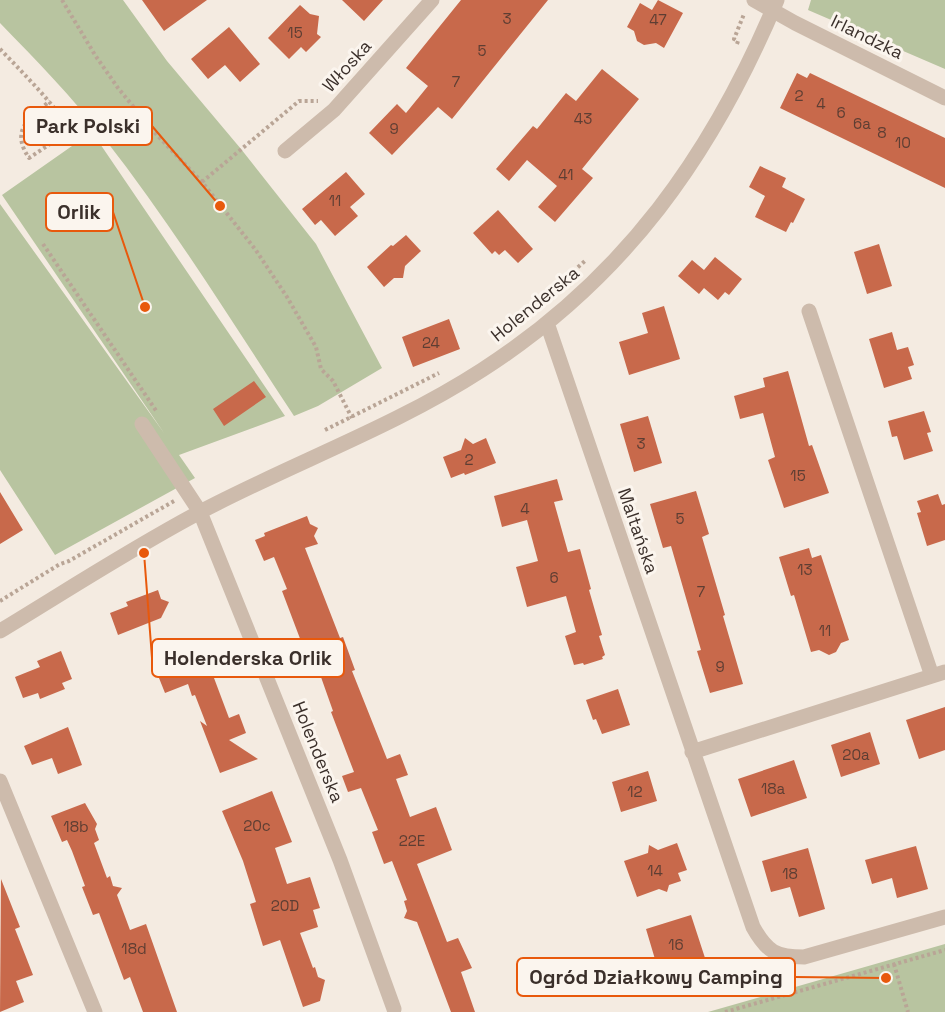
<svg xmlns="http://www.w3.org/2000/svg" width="945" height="1012" font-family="'Space Grotesk',sans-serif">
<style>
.green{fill:#b8c4a0}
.building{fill:#c8694b}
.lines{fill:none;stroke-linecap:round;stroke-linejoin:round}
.path{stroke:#b9a596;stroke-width:4;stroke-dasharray:3 3;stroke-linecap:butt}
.minor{stroke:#cdbbac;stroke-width:15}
.labels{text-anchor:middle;stroke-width:6;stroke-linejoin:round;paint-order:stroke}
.number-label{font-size:15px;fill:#5e3e33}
.street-label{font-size:18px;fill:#3b302b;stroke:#fbf5ee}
.leader{fill:none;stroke:#e8590c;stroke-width:2}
.callout-dot{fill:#e8590c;stroke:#fbf5ee;stroke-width:2}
.callout{fill:#fbf5ee;stroke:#e8590c;stroke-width:2}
.callout-label{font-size:20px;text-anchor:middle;font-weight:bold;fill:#3b302b}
</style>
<rect width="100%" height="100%" fill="#f4ebe1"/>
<path class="green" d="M0,0H123L167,61L241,149L316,244L382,368L318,406L294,416C232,322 173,226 104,138C72,97 36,60 0,23Z
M811,0H945V69L808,10Z
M92,132L285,416L179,455L195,478L55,555L0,470V204L164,433L2,195Z
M945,944V1012H708Z"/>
<path class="building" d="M142,0H207L164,31Z
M342,0H383L364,21Z
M461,0H548L452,119L438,107L392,155L369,133L397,104L406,113L428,86L406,68Z
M658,0L683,13L664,48L656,43L644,45L637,41L634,31L627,27L640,3L652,10Z
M300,5L310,14L319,16L317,34L321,37L306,52L301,47L289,59L268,38Z
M229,27L260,64L240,82L225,65L208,79L191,59Z
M602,69L639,99L582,169L593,178L555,222L538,207L557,186L527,160L509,181L496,169L533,126L537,129L566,93L576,101Z
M797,73L807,78L810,73L945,138V188L780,108Z
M760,166L786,178L782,187L805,199L793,223L791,222L786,232L755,217L765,196L749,187Z
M346,172L365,194L350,207L358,216L335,236L321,220L315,225L302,209Z
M498,210L533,249L518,263L505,250L499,255L495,251L492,254L473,233Z
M406,235L421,251L405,266L403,278H394L384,287L367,267L391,245L393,246Z
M879,244L892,286L867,294L854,252Z
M715,257L742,279L729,295L725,292L718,300L704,288L699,294L678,276L692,260L704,270Z
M664,306L680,359L629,375L619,342L648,333L642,313Z
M449,319L460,349L413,367L402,337Z
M892,332L897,350L908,347L914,365L908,367L912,379L884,388L869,339Z
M788,371L809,446L812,445L829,493L784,508L768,460L775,457L763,413L740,419L734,396L765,387L763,378Z
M254,381L266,397L224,426L213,409Z
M924,411L931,432L927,433L933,451L904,460L897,436L892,437L888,421Z
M648,416L662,463L634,472L620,424Z
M465,438L473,444L486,438L496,463L465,475L464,473L451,478L443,457L461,450Z
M557,479L563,500L554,502L568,552L580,549L591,589L589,590L602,635L599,636L605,655L602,657L603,659L584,665L583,663L574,665L565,636L576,632L566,596L527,607L516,567L538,561L527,520L502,527L494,496Z
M696,491L709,534L702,537L725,615L723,616L743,684L710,693L697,651L701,650L671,546L663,548L650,504Z
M0,492L23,530L0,544Z
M938,494L942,505L945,504V540L927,546L917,513L921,512L917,501Z
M307,516L310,524L318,528L314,536L318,544L305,548L340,638L343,637L355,670L352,671L387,759L400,754L408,775L396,779L410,817L436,807L452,850L417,864L447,942L458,938L472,968L461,972L475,1012H451L417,922L404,918L407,911L404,901L407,900L392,861L384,864L372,832L378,830L361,788L348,792L342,776L354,772L331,712L333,711L316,663L310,665L282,591L287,589L274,557L264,561L255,540L265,536L264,533Z
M809,548L812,558L821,555L849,640L841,643L836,652L829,655L819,650L811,652L794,595L791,596L779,557Z
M158,590L161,599L169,602L161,618L118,635L110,613L128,606L126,602Z
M211,641L217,658L208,662L229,718L239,714L246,733L229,740L258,759L220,773L200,721L207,726L195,695L192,696L188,684L165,693L155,668L186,656L184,651Z
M61,651L72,679L62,683L65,689L40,699L38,693L23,698L15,677L40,667L37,661Z
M618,689L630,725L602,734L596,719L593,720L586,700Z
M945,707V750L919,759L906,720Z
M68,727L82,765L58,774L52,758L32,765L24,746Z
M870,732L880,764L841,777L831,745Z
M794,760L807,798L751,817L738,779Z
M648,771L657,801L621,812L612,782Z
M272,791L292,842L275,848L287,884L310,877L320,908L313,910L318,927L300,933L313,968L315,967L318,977L325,980L320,1001L303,1007L280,940L263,946L250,904L256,902L243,861L222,811Z
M85,803L97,824L95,829L99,840L94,843L107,878L110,876L113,886L122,888L117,895L130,930L146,924L177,1012H143L130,977L124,980L99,913L93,915L82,887L85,886L72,851L67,840L62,842L51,816Z
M677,843L687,870L678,873L681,881L669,885L667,892L659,889L637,897L624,861L648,853L649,845L658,850Z
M916,846L928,889L897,898L892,878L872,884L865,860Z
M808,848L825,909L799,917L790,887L771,892L762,861Z
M1,879L20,927L15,929L33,975L16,981L24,1002L0,1012Z
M691,915L706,961L660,976L646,929Z"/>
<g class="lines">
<path class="path" d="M62,0L95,55L118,88L156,134L202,182L255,249L287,297L316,347L321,369L333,381L352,418
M737,44L738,41L734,39L744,14
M0,49C25,75 50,100 71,130L29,158C10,130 29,118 50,101
M202,182L299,101H318
M43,244L157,412
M533,307L586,260
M325,430L439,373
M0,601L60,564L69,561L174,501
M894,964L908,1012
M725,1012L945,950"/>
<path class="minor" d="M754,0L795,23L945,98
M285,151L334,110L432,0
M809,311L932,676
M547,323L753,927C767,952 776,957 804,957L945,917
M142,424L200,512L340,860L394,1009
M0,631C66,591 132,548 200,512C293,463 394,427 482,370C625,278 712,155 777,0
M692,752L945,672
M0,781L95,1012"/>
</g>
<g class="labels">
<g class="number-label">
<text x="507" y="24">3</text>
<text x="658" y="25">47</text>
<text x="295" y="38">15</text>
<text x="482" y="56">5</text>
<text x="456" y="87">7</text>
<text x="799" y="101">2</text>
<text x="821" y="109">4</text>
<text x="841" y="118">6</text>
<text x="583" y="124">43</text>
<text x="862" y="129">6a</text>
<text x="394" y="134">9</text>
<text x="882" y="138">8</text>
<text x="903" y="148">10</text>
<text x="566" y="180">41</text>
<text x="335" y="206">11</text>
<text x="431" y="348">24</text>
<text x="641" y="449">3</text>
<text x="469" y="465">2</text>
<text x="798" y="481">15</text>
<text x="525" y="514">4</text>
<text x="680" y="524">5</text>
<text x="805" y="575">13</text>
<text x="554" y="583">6</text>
<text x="701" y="597">7</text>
<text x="825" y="636">11</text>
<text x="720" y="672">9</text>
<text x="856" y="760">20a</text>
<text x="773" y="794">18a</text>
<text x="635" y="797">12</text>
<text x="257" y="831">20c</text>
<text x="76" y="832">18b</text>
<text x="412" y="846">22E</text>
<text x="655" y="876">14</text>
<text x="790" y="879">18</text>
<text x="285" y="911">20D</text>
<text x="676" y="950">16</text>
<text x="134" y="954">18d</text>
</g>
<g class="street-label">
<text transform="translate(867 37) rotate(26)" y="6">Irlandzka</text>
<text transform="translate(347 66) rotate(-48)" y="6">Włoska</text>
<text transform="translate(535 304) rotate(-39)" y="6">Holenderska</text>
<text transform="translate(638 531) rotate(71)" y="6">Maltańska</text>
<text transform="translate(318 752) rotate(68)" y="6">Holenderska</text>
</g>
</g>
<path class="leader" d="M220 206L152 126M145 307L113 212M144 553L152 658M886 978L795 977"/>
<g class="callout-dot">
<circle cx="220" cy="206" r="6"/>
<circle cx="145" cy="307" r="6"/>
<circle cx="144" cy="553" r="6"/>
<circle cx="886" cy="978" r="6"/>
</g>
<g class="callout">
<rect x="24" y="107" width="128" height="38" rx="6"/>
<rect x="46" y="193" width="67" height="38" rx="6"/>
<rect x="152" y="639" width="192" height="38" rx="6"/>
<rect x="517" y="958" width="278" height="38" rx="6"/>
</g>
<g class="callout-label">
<text x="88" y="133">Park Polski</text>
<text x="79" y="219">Orlik</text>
<text x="248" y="665">Holenderska Orlik</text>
<text x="656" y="984">Ogród Działkowy Camping</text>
</g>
</svg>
